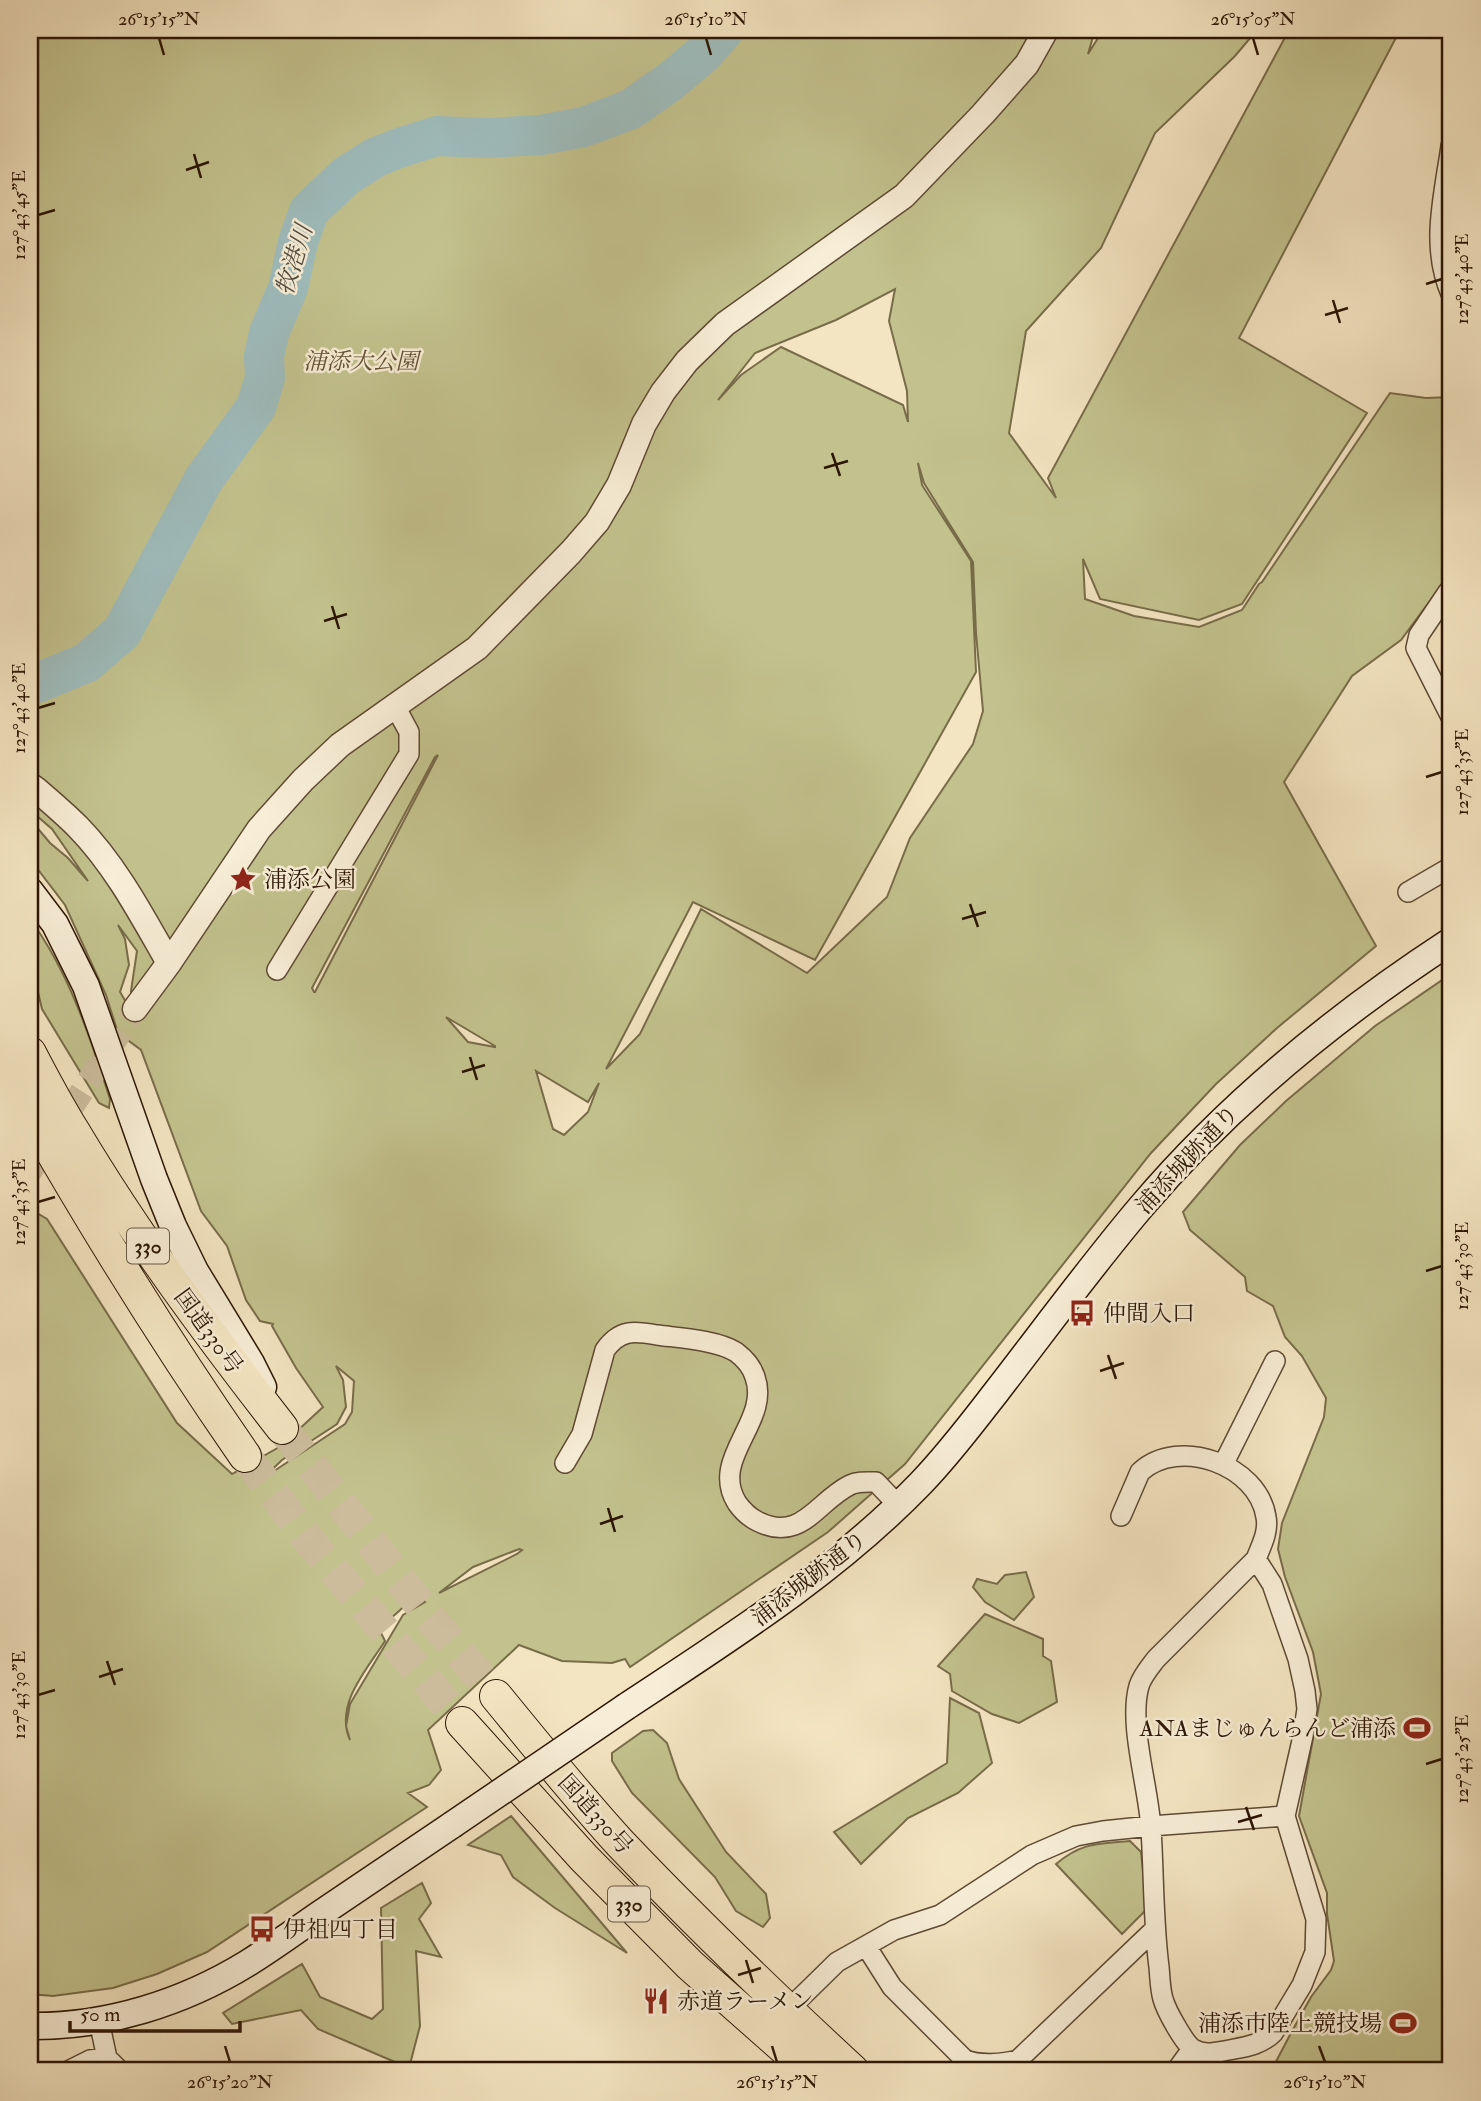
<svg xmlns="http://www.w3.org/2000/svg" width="1481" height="2101" font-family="'IM FELL Double Pica','Noto Serif JP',serif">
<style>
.green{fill:#c3c28e;stroke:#786c49;stroke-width:2;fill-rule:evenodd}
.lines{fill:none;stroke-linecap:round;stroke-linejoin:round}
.river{stroke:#9fbdbd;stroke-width:40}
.tertiary-tunnel{stroke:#ccbc9c;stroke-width:24;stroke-dasharray:24 12;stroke-linecap:butt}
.trunk-tunnel{stroke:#ccbc9c;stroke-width:32;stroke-dasharray:32 16;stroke-linecap:butt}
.minor-casing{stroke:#5e4a34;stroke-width:22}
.tertiary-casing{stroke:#5e4a34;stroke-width:27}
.secondary-casing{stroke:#2c1604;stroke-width:29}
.trunk-casing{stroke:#2c1604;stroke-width:34}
.minor{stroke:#f8eed7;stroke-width:19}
.tertiary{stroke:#f8eed7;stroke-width:24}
.secondary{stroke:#f8eed7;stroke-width:26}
.trunk{stroke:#f4e5c2;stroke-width:32}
.secondary-bridge-casing{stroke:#2c1604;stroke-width:29;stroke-linecap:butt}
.secondary-bridge{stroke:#f8eed7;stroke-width:26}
.ticks{fill:none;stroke:#2c1604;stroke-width:2.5}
.labels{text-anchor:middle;stroke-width:5;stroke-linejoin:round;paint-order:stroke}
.shield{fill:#f8eed7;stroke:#695743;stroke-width:2}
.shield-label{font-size:21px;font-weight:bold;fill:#2c1604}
.park-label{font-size:23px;font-style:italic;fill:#615234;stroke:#f8eed7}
.poi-label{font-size:23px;fill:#2c1604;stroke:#f8eed7;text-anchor:start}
.street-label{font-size:23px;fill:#2c1604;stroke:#f8eed7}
.water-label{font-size:24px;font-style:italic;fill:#545045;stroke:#f8eed7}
.neatline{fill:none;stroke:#2c1604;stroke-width:2.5}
.ticks-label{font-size:18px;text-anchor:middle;fill:#2c1604}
</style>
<rect width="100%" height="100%" fill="#f4e5c2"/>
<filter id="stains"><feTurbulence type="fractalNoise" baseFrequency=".00286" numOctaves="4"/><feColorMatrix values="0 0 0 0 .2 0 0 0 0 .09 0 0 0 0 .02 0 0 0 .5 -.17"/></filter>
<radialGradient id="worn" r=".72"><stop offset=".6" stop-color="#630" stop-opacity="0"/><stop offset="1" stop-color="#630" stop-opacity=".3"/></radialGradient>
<path class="green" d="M30,30H1095L1088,54L1103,30H1257L1235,56L1155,133L1101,248L1026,331L1009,433L1056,498L1048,478L1289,30H1400L1239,338L1367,413L1242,604L1199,620L1100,599L1083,559L1085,599L1134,616L1199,627L1242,610L1259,584L1262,582L1390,393L1426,398L1451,397V578L1444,582L1401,640L1352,676L1284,782L1376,946L1277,1028L1216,1084L1151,1153L905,1464L828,1532L630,1667L625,1659L612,1663L562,1661L519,1645L428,1730L441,1770L429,1785L408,1793L427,1807L207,1952L157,1974L113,1988L53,1996L30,1994V1209L47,1219L177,1423L232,1474L281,1446L323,1407L296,1368L272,1326L273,1324L260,1321L246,1300L227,1246L201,1211L141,1050L118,1033L106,995L65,905L30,859V819L50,843L68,858L88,881L52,829L30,810ZM895,289L889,321L907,391L908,422L903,405L781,347L741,375L718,400L755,353L836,320ZM918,463L924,483L973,562L976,633L983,711L973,744L910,838L887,897L807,973L701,909L640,1034L606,1069L693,902L815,960L976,672L971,561L922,485ZM438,755L315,992H314L312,988L435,757ZM118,925L137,951L131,991L132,1012L120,992L129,965L125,939ZM446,1017L495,1046V1047L468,1042ZM536,1071L588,1102L599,1083L588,1112L564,1135L553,1129ZM336,1366L354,1381L352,1412L345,1424L262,1479L282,1460L337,1424L346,1407L343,1380ZM519,1549L522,1550L517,1554L439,1593L473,1567ZM418,1594L425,1602L403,1615L350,1704L346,1726L350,1740C334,1705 367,1669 385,1641L379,1629Z
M30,919C69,972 90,1037 110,1099L109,1108L99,1103L42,1009L34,975L30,970Z
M1451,974V2071H1271L1291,2033L1311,1997L1331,1970L1334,1961L1327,1914V1893L1299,1816L1321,1694L1313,1652L1285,1577L1278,1549L1282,1523L1324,1417L1326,1398L1302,1356L1285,1337L1273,1306L1247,1291L1245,1277L1190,1230L1183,1212L1240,1145L1286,1101L1375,1026Z
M1026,1572L1034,1597L1014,1620L985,1602L973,1587L977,1579L997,1584L1005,1575Z
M985,1614L1043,1639V1656L1051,1661L1057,1702L1019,1723L992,1714L952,1691L950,1674L938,1666Z
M950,1698L979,1713L992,1763L958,1793L908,1818L861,1864L834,1832L947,1763Z
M653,1730L667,1743L679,1779L726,1852L766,1894L770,1918L763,1927L736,1911L715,1877L632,1793L612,1761V1753L643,1731Z
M511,1816L627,1953L555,1908L513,1877L501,1855L468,1845Z
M1130,1841L1141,1852L1147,1909L1122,1934L1056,1864C1082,1842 1098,1844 1130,1841Z
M422,1883L431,1903L419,1919L441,1957L416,1951L420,2026L409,2068L318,2029L301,2010L232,2024L223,2013L302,1964L320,1997L372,2019L383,2009L381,1908Z"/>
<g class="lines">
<path class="river" d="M30,683H37L86,663L122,632L204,479L256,407L265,378L264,356L269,333L288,288L298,242L309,211L346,176L376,157L399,148L437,136L486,138L541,135L584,127L631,109L671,81L703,54L724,30"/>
<path class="tertiary-tunnel" d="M30,1172L135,1009"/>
<path class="trunk-tunnel" d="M282,1428L427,1614L496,1696
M245,1456L311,1543L462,1723"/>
<g class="minor-casing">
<path id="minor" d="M1451,146C1444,197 1430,245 1451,294
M1451,590L1448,592L1419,635L1416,648L1451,717
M1408,892L1451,867
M277,970L409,754V732L395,706
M565,1463L582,1434L605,1350C620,1329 634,1331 657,1335C679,1338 717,1340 736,1352C744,1358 752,1367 755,1377C771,1422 709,1458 737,1503C742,1510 749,1517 757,1521C801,1544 817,1501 850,1485C858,1481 867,1482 876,1482L898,1505
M1224,1463L1275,1361
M1121,1516L1140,1472C1179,1436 1258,1465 1266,1517C1269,1532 1261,1546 1256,1559L1156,1659C1150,1667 1142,1676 1139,1686C1128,1725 1149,1788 1151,1829C1154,1875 1153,1921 1159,1967C1160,1977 1160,1989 1163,1999C1166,2010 1184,2043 1193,2049C1204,2056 1217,2052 1229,2050C1245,2047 1261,2045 1273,2033L1302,1985L1315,1952L1316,1919L1285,1816L1303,1736L1307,1709L1305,1691L1298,1659L1272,1584L1256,1559
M866,1946L892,1987L964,2059C977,2066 1004,2064 1018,2060L1154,1930
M788,2010L837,1962L894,1930L940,1915L1032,1855L1076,1836L1103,1831L1151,1826L1285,1816
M99,2021L107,2058L120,2071
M68,2071L90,2060L107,2058
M1176,2071L1192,2049"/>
</g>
<g class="tertiary-casing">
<path id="tertiary" d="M30,785L37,790C51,802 65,814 78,827C116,866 142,916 169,963
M135,1009L169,963L259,829L303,780L340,745L477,648L571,552L597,522L619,485L644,424L663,392L687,361L725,324L904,196L983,114L1027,64L1046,30"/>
</g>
<g class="secondary-casing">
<path id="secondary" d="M30,891L55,924L86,986L154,1179L173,1226L195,1271L251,1363L263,1387
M627,1706C730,1638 835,1572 921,1483C949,1454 973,1422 997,1391C1045,1329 1091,1266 1141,1207C1230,1102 1336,1016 1451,941
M30,2026C106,2027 183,2003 248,1963C274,1947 298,1929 323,1912C366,1883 409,1854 452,1825"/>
</g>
<g class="trunk-casing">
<path id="trunk" d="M30,1053C44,1080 58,1106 74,1132C136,1236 208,1333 282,1428
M30,1114C97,1231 168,1345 245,1456
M496,1696C537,1746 577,1796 620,1843C695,1922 773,1997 853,2071
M462,1723L584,1858L690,1965L810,2071"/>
</g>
<use href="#minor" class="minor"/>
<use href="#tertiary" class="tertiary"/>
<use href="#secondary" class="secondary"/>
<use href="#trunk" class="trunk"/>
<g class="secondary-bridge-casing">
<path id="secondary-bridge" d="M452,1825L627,1706"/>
</g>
<use href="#secondary-bridge" class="secondary-bridge"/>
</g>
<path class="ticks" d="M159,38L164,55M706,38L711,55M1253,38L1258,55M194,154L201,178M186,170L209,162M38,215L55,210M1426,284L1442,279M1333,300L1340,323M1325,315L1348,308M832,453L840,476M824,468L848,461M332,606L339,629M324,621L347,614M38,708L55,703M1426,777L1442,772M970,904L978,927M962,919L986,912M470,1057L477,1080M462,1072L485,1065M38,1202L55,1197M1426,1271L1442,1266M1108,1355L1116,1379M1100,1371L1124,1363M608,1508L615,1532M600,1524L623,1516M107,1661L115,1685M99,1677L123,1669M38,1695L55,1690M1426,1764L1442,1759M1246,1807L1254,1830M1238,1822L1262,1815M746,1960L753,1983M738,1975L761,1968M225,2046L230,2062M772,2046L777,2062M1319,2046L1325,2062"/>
<defs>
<g id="sight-bare" transform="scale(2.1)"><path d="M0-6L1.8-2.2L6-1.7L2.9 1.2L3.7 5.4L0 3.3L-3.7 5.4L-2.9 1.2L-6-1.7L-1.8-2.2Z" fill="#8f2418" stroke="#f8eed7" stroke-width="2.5" paint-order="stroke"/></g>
<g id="bus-bare" transform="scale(2.1)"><path d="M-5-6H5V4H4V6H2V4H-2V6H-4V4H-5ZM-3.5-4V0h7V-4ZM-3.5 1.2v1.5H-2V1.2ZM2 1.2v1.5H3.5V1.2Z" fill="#8f2418" stroke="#f8eed7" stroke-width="2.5" paint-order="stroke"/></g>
<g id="stadium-bare" transform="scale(2.1)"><path d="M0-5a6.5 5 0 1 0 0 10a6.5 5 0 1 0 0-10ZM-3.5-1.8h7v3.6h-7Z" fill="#8f2418" stroke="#f8eed7" stroke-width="2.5" paint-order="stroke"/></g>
<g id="restaurant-bare" transform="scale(2.1)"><path d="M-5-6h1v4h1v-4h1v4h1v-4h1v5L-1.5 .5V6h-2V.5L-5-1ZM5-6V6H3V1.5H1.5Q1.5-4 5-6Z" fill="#8f2418" stroke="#f8eed7" stroke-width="2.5" paint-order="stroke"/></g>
</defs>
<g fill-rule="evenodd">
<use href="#sight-bare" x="243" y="879"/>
<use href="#bus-bare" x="1082" y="1313"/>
<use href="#stadium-bare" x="1417" y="1728"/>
<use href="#bus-bare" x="262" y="1929"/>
<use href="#restaurant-bare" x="656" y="2001"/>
<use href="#stadium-bare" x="1403" y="2023"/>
</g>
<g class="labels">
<g class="shield">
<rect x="127" y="1228.5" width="42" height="35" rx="5"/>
<rect x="608" y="1886.5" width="42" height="35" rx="5"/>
</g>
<g class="shield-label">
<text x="148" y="1253">330</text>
<text x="629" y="1911">330</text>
</g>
<g class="park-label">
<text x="361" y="369">浦添大公園</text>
</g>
<g class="poi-label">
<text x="264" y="887">浦添公園</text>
<text x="1103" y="1321">仲間入口</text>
<text x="1396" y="1736" text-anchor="end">ANAまじゅんらんど浦添</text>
<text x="283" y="1937">伊祖四丁目</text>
<text x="677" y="2009">赤道ラーメン</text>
<text x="1382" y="2031" text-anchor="end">浦添市陸上競技場</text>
</g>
<g class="street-label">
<text transform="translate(1187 1159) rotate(-47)" y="8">浦添城跡通り</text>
<text transform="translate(209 1331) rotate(54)" y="8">国道330号</text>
<text transform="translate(809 1578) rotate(-38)" y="8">浦添城跡通り</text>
<text transform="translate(596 1814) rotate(48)" y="8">国道330号</text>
</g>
<g class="water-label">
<text transform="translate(294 260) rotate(-73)" y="8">牧港川</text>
</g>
</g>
<rect width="1481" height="2101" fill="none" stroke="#f4e5c2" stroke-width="77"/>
<path d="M70 2021v10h170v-10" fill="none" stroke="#2c1604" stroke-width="3.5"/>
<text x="80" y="2021" font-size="21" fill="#2c1604" stroke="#f8eed7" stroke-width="5" paint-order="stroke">50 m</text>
<rect x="38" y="38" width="1404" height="2024" class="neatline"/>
<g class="ticks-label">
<text x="159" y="25">26°15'15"N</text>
<text x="706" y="25">26°15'10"N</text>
<text x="1253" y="25">26°15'05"N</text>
<text transform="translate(19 215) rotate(-90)" y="6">127°43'45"E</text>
<text transform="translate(1462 279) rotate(-90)" y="6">127°43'40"E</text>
<text transform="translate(19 708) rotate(-90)" y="6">127°43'40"E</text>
<text transform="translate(1462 772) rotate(-90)" y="6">127°43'35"E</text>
<text transform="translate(19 1202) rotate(-90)" y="6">127°43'35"E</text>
<text transform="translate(1462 1266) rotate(-90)" y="6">127°43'30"E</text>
<text transform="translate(19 1695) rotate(-90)" y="6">127°43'30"E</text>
<text transform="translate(1462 1759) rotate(-90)" y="6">127°43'25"E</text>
<text x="230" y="2088">26°15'20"N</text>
<text x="777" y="2088">26°15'15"N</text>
<text x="1325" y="2088">26°15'10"N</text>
</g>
<rect width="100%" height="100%" filter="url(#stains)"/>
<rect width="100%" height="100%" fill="url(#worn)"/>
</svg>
